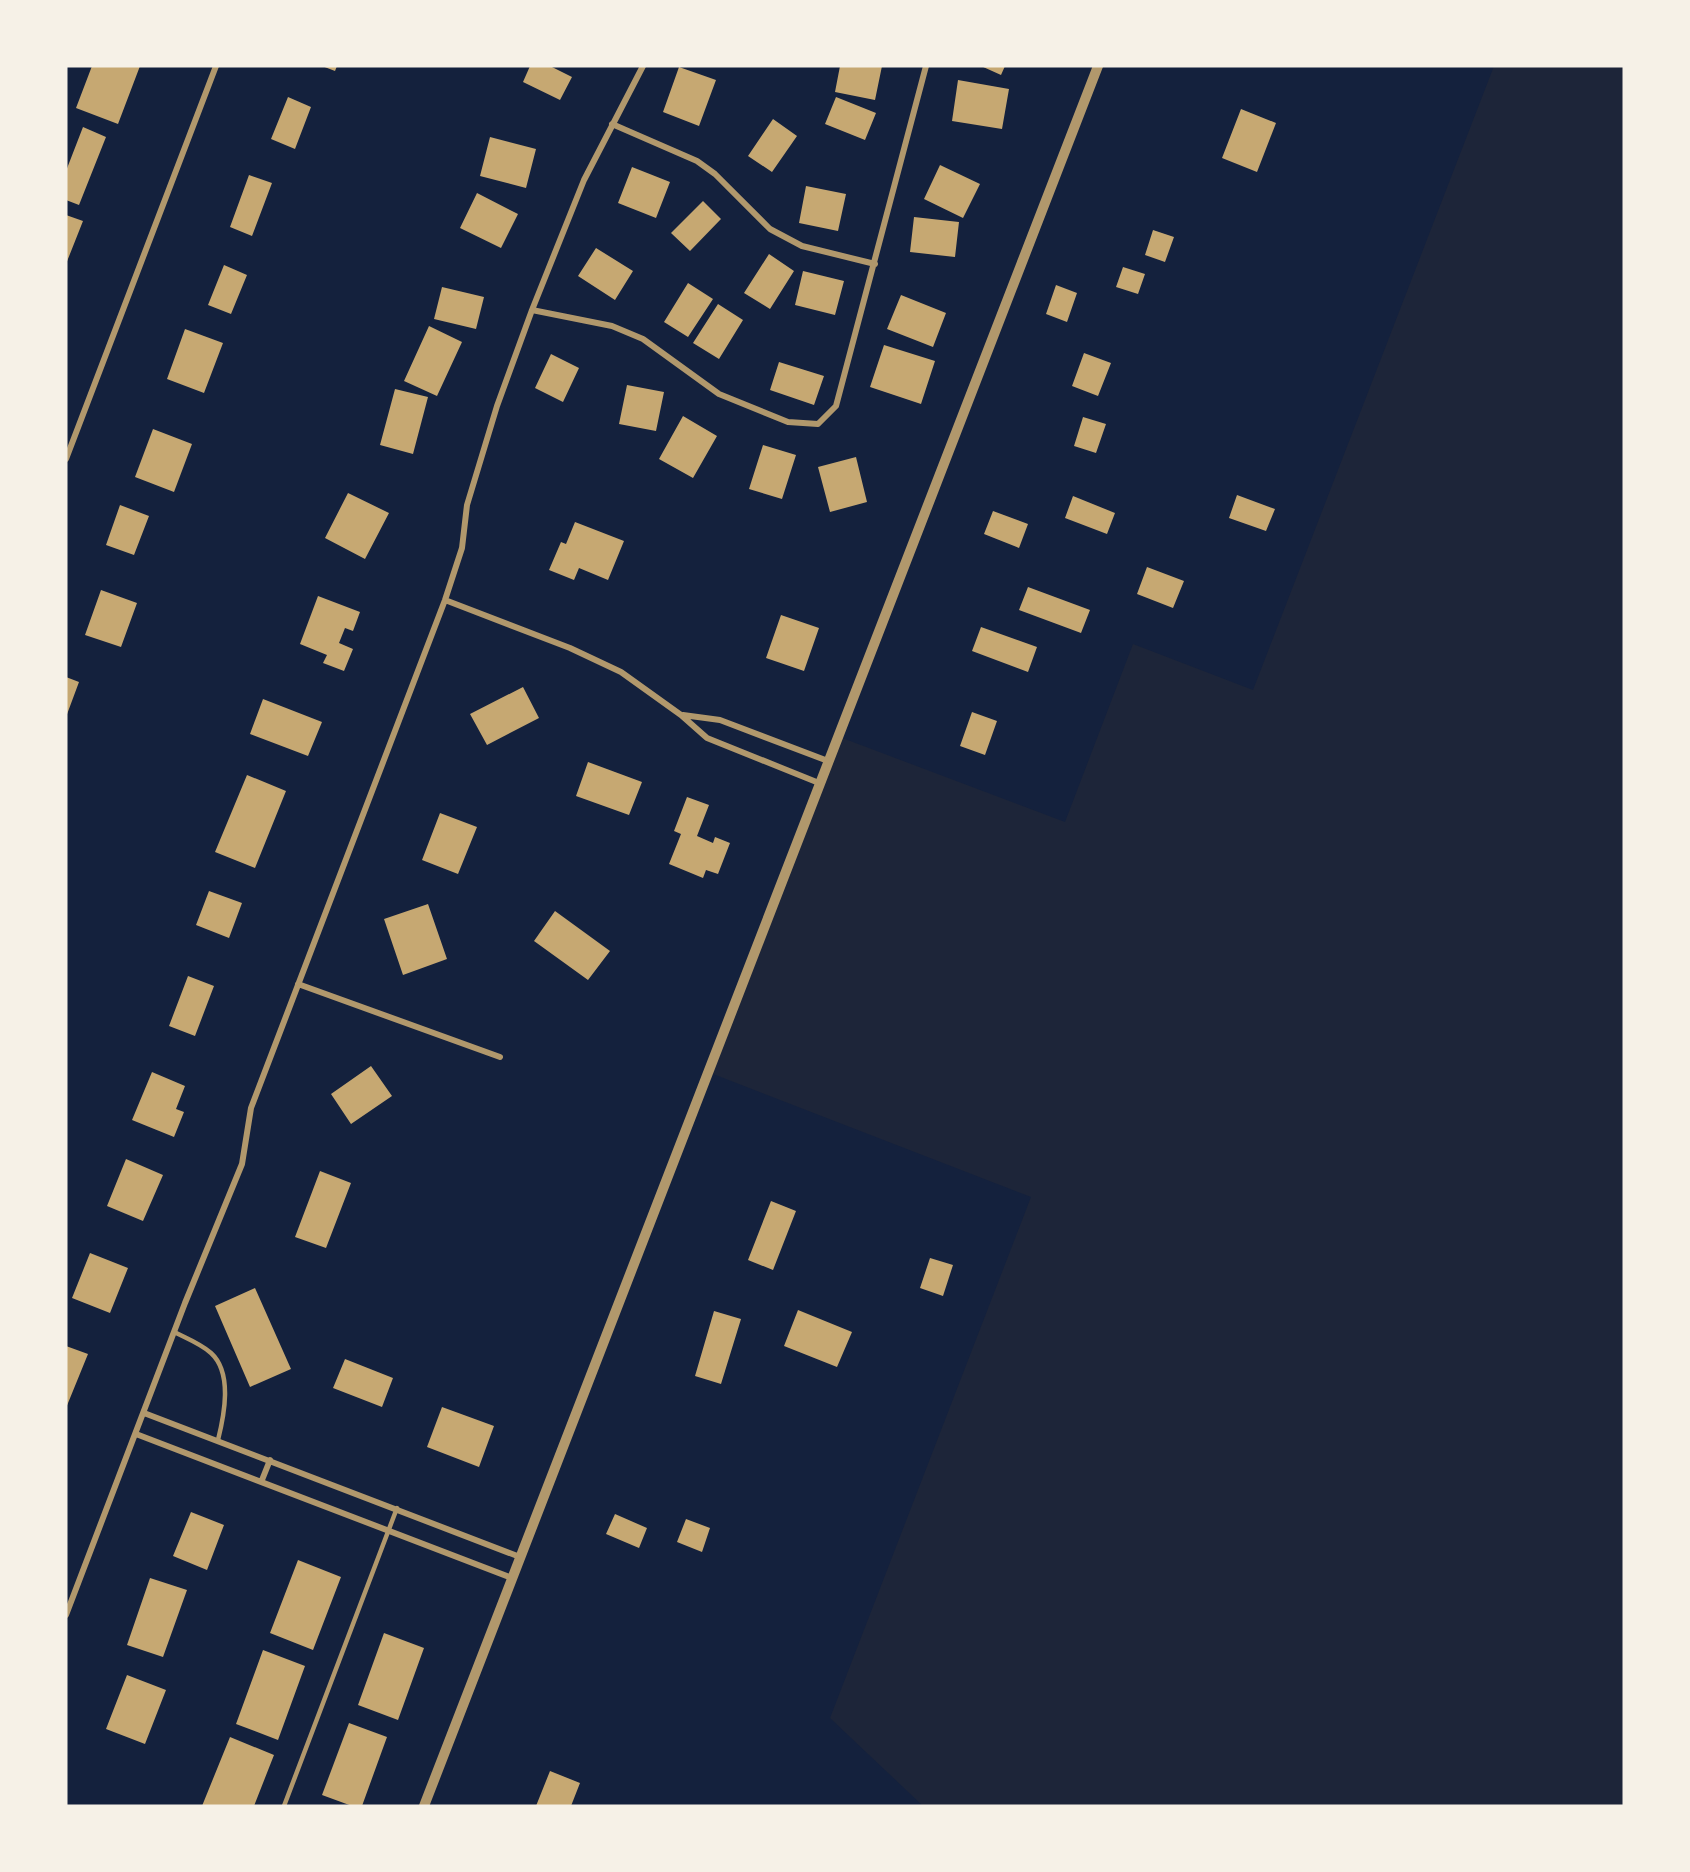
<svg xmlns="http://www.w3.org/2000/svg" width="1690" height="1872" font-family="Karla,sans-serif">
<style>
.green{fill:#1d2539}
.building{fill:#c6a872}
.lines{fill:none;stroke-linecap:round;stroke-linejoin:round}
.service{stroke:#b1986c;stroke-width:4.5}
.minor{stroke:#b1986c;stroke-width:6}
.tertiary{stroke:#b1986c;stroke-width:10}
</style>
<rect width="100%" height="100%" fill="#14213d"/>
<path class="green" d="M1494,66H1624V1806H923L830,1718L1031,1197L708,1072L837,736L1065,822L1133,644L1253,690Z"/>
<path class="building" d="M92,66H140L118,124L76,108Z
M322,66H337L335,71Z
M530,66H550L572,77L560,100L523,82Z
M840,66H882L875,100L835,92Z
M981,66H1005L1001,75Z
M679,67L716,80L699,126L663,112Z
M958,80L1009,89L1002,129L952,121Z
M288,97L311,107L295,149L271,139Z
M836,97L876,113L865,140L825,124Z
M1241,109L1276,123L1257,172L1222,158Z
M773,119L797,136L772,172L748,156Z
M83,127L106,137L79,205L66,200V171Z
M490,137L536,149L526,188L480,176Z
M940,165L980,184L963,218L924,199Z
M632,167L670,182L656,218L618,203Z
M249,175L272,183L252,236L230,227Z
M806,186L846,194L838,231L799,223Z
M477,193L518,214L501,248L460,228Z
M703,201L721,219L690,251L671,233Z
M66,215L83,221L66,264Z
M914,217L959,222L955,257L910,252Z
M1153,230L1174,237L1165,262L1145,255Z
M596,248L633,271L615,300L578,276Z
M769,254L794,271L770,309L744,293Z
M224,265L247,275L231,314L208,305Z
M1123,267L1145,274L1138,294L1116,287Z
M803,271L844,281L835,315L795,305Z
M688,283L713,299L688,337L664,322Z
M1056,285L1077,293L1067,322L1046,314Z
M442,287L484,297L476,329L434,319Z
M901,295L946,313L933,347L887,329Z
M718,304L743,320L719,359L693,343Z
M429,326L462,342L437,396L404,381Z
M185,329L223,343L204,393L167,379Z
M884,345L935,361L921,404L870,387Z
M1084,353L1111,363L1098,396L1072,386Z
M551,354L579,368L563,402L535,388Z
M779,362L824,376L814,405L770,390Z
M627,385L664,392L656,431L619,424Z
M395,389L428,397L413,454L380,445Z
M683,416L717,436L693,478L659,459Z
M1083,417L1106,424L1096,453L1074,446Z
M153,429L192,444L174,492L135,477Z
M763,445L796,455L782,499L749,489Z
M856,457L867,502L830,512L818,467Z
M348,493L389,513L365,559L325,538Z
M1237,495L1275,509L1266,531L1229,518Z
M1073,496L1115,513L1107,534L1065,518Z
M120,505L149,516L134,555L106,545Z
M993,511L1028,524L1019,548L984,534Z
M575,522L624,541L608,580L579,568L574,580L549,570L561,542L566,544Z
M1147,567L1184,581L1173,608L1137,594Z
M1028,587L1090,610L1081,633L1019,610Z
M101,590L137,603L121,647L85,635Z
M318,596L360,612L353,631L345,628L339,643L353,649L344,671L323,663L327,655L300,644Z
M781,615L819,628L804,671L766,658Z
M981,627L1037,647L1028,672L972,651Z
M66,677L79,682L66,717Z
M523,687L539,718L487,745L470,714Z
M263,699L322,722L308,756L250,734Z
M972,712L997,721L985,755L960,746Z
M588,762L642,782L629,815L576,796Z
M247,775L286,791L255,868L215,852Z
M687,797L709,805L697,836L713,843L715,837L730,843L718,874L706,870L703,878L669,864L681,834L674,831Z
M440,813L477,827L458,874L422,860Z
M209,891L242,903L229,938L196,925Z
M428,904L447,959L403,975L384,919Z
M555,911L610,951L588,980L534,941Z
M188,976L214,986L195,1036L169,1026Z
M371,1066L392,1096L351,1124L331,1094Z
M152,1072L185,1086L176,1109L184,1112L174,1137L132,1120Z
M126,1159L163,1175L143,1221L107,1206Z
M320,1171L351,1183L326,1248L295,1237Z
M771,1201L796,1211L773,1270L748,1260Z
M90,1253L128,1268L110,1313L72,1298Z
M930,1258L953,1265L943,1296L920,1288Z
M255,1288L291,1369L250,1387L215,1306Z
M798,1310L852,1332L837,1367L784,1346Z
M714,1311L741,1319L721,1384L695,1376Z
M66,1346L88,1354L66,1408Z
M345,1359L393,1378L382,1407L333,1388Z
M442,1407L494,1426L479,1467L427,1447Z
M191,1512L224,1525L207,1570L173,1556Z
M615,1514L647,1528L639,1548L606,1534Z
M686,1519L710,1528L702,1552L677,1542Z
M298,1560L341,1577L313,1650L270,1633Z
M150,1578L187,1590L163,1657L127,1645Z
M384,1633L424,1648L398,1720L358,1705Z
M263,1650L305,1666L278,1740L236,1724Z
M127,1675L166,1690L145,1744L106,1729Z
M349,1723L387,1737L362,1806H352L322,1795Z
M230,1737L274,1755L254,1806H202Z
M550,1771L580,1783L571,1806H536Z"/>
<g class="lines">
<path class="service" d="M174,1332C186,1338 201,1344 211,1353C233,1373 224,1416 218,1440
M284,1806L397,1508"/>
<path class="minor" d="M612,124L697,161L715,174L770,229L802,246L875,264
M532,310L612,326L643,339L719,394L788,422L818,424L836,406L926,66
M66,459L216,66
M445,600L570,648L621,672L681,715L707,738L819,783
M683,715L720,720L828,761
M298,984L500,1057
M144,1413L520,1557
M136,1434L512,1578
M262,1480L270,1460
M66,1615L185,1303L242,1164L251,1108L445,600L462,548L467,505L497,406L532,310L584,180L643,66"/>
<path class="tertiary" d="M424,1806L1098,66"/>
</g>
<rect width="1690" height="1872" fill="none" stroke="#f6f1e7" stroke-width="135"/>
</svg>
